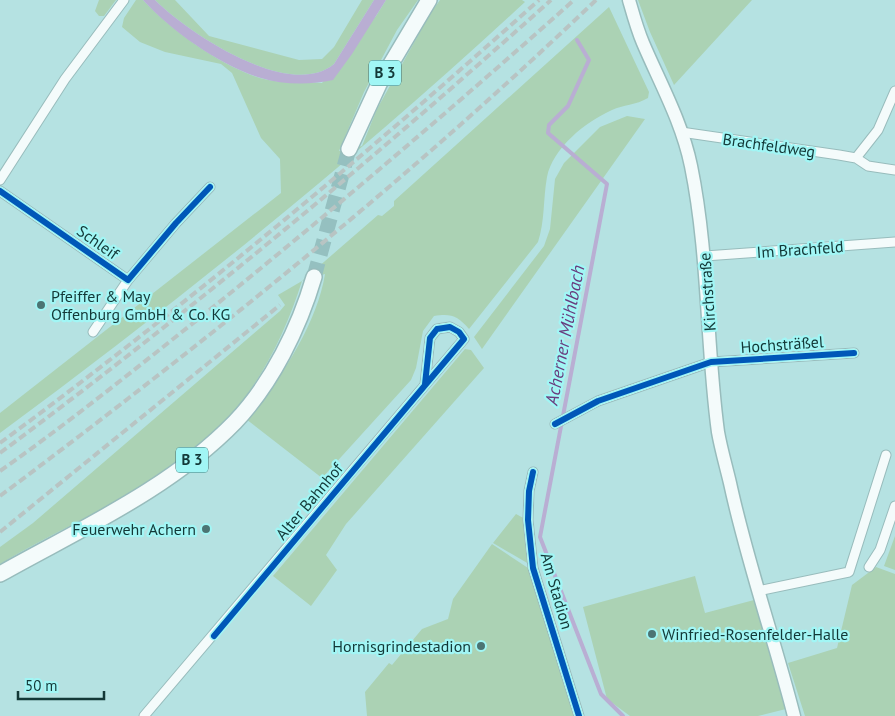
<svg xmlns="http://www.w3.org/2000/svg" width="895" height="716" font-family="'PT Sans',sans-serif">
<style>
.green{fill:#abd2b4}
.water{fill:#b9aed3}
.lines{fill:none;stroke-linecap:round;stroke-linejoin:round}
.stream{stroke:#b9aed3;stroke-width:4}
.primary-tunnel{stroke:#95c0c0;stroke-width:15;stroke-dasharray:15 8;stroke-linecap:butt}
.minor-casing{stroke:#98bcbc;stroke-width:11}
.secondary-casing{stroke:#98bcbc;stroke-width:15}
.primary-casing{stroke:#98bcbc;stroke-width:18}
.minor{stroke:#f4fbfb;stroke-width:9}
.secondary{stroke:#f4fbfb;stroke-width:12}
.primary{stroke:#f4fbfb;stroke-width:15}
.rail{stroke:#b8c4c3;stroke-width:4;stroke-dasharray:8 4;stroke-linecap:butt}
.cycleway-casing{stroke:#a1f6f5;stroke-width:9}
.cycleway{stroke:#0057b8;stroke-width:6}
.poi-dot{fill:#4c7473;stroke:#a1f6f5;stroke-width:2}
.labels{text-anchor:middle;stroke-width:4.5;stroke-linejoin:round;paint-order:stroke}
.shield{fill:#a1f6f5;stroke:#3e7170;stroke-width:1}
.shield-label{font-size:15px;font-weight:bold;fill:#133837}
.street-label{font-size:16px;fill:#133837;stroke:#a1f6f5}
.poi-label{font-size:16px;fill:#133837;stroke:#a1f6f5;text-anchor:start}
.water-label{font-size:18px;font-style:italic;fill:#693c7d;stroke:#a1f6f5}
</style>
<rect width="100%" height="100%" fill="#b5e2e2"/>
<path class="green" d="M99,0H116L104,16H99L95,11Z
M136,0H143C171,30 221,66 260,78C278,84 303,81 322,83L376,16L386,0H418L397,30L364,92L339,151L362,146L377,109L430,14L440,0H522L525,2C359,156 182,299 0,433V413L281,193L280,159L261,138L232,73L221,64L165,52L140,42L122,27L124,18Z
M155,0H175L209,36L299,60L322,59L334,47L362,0H374L334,64C290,101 188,33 155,0Z
M638,0H752L674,85L650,32Z
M609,7L649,92L648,98C636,105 623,105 612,110C585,122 553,148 547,177C543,199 545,221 538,242L469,329C458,316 451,313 434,316L423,331L416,368L411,380L322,478L246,419C280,381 317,324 325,274L302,281C280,351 242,418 182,461C125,502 60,528 0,564V547L33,523L280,311L285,305L278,295L302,281L378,215L382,216L394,206V201Z
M627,116L645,119L482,349L474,337L544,246L550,229L555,179L564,163L600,127Z
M465,349L471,350L484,368L346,524L326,555L337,570L311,606L273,576Z
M516,514L527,520L529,564L493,543Z
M895,536V570L884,566Z
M492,544L528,568L574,716H367L365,692L389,663L392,665L422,629L448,619L453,599Z
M876,567L895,574V716H805L788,663L837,648L852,585Z
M695,576L705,613L754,600L786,709L758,716H630L607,699L583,607Z"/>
<path class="water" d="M143,0H155C188,33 290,101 334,64L374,0H386L352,54L333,80C311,85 283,85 261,78C221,66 171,31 143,0Z"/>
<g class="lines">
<path class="stream" d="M577,40L589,60L568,106L549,125L548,133L607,184L540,537L601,694L623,716"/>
<path class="primary-tunnel" d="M314,277L349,149"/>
<g class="minor-casing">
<path id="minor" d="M681,132L839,155L856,158L868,166L895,170
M856,158L878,130L895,91
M0,180L65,79L124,0
M0,191L128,280L176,223L210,187
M705,256L895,242
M93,332L128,280
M555,424L598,401L711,362L854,353
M533,472L529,491L528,520L533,568L579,716
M869,567L880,550L895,506
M758,591L849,572L886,455
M144,716L464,339L459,332L450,327L437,329L430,338L425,384"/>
</g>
<g class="secondary-casing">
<path id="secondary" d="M629,0C633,14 637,29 643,43C660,83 682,122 691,166C709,254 706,343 718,432C721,449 726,466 730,483C747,562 774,638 794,716"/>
</g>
<g class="primary-casing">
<path id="primary" d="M349,149L379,84L429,0
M0,574C80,529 170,489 235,422C272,383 299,328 314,277"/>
</g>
<use href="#minor" class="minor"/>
<use href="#secondary" class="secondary"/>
<use href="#primary" class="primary"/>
<path class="rail" d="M0,443C187,305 366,155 539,0
M0,453C191,311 374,159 551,0
M0,471C71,421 139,366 207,312C332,211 454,107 574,0
M0,496C207,341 409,179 596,0
M0,532L280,305"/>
<g class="cycleway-casing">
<path id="cycleway" d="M0,191L128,280L176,223L210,187
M555,424L598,401L711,362L854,353
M533,472L529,491L528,520L533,568L579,716
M214,636L464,339L459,332L450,327L437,329L430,338L425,384"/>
</g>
<use href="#cycleway" class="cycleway"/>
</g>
<g class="poi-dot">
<circle cx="41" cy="305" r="5"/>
<circle cx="206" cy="529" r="5"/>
<circle cx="652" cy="634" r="5"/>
<circle cx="481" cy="646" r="5"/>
</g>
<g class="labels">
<g class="shield">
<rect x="369" y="60.5" width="32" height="25" rx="4"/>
<rect x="176" y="447.5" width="32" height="25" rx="4"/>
</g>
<g class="shield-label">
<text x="385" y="78">B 3</text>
<text x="192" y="465">B 3</text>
</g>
<g class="street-label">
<text transform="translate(769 145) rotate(8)" y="6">Brachfeldweg</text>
<text transform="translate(98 242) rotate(35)" y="6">Schleif</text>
<text transform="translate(800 249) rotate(-4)" y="6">Im Brachfeld</text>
<text transform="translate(707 292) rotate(-94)" y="6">Kirchstraße</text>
<text transform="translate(782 344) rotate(-4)" y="6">Hochsträßel</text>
<text transform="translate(309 501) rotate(-50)" y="6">Alter Bahnhof</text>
<text transform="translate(557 591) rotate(74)" y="6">Am Stadion</text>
</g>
<g class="poi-label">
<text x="51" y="302">Pfeiffer &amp; May<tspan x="51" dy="18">Offenburg GmbH &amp; Co. KG</tspan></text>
<text x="196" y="535" text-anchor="end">Feuerwehr Achern</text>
<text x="662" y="640">Winfried-Rosenfelder-Halle</text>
<text x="471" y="652" text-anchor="end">Hornisgrindestadion</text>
</g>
<g class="water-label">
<text transform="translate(565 335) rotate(-79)" y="6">Acherner Mühlbach</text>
</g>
</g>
<path d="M18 691v8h86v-8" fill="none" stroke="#133837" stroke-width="2.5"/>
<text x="25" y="691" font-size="15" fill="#133837" stroke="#a1f6f5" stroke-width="4" paint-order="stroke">50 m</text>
</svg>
